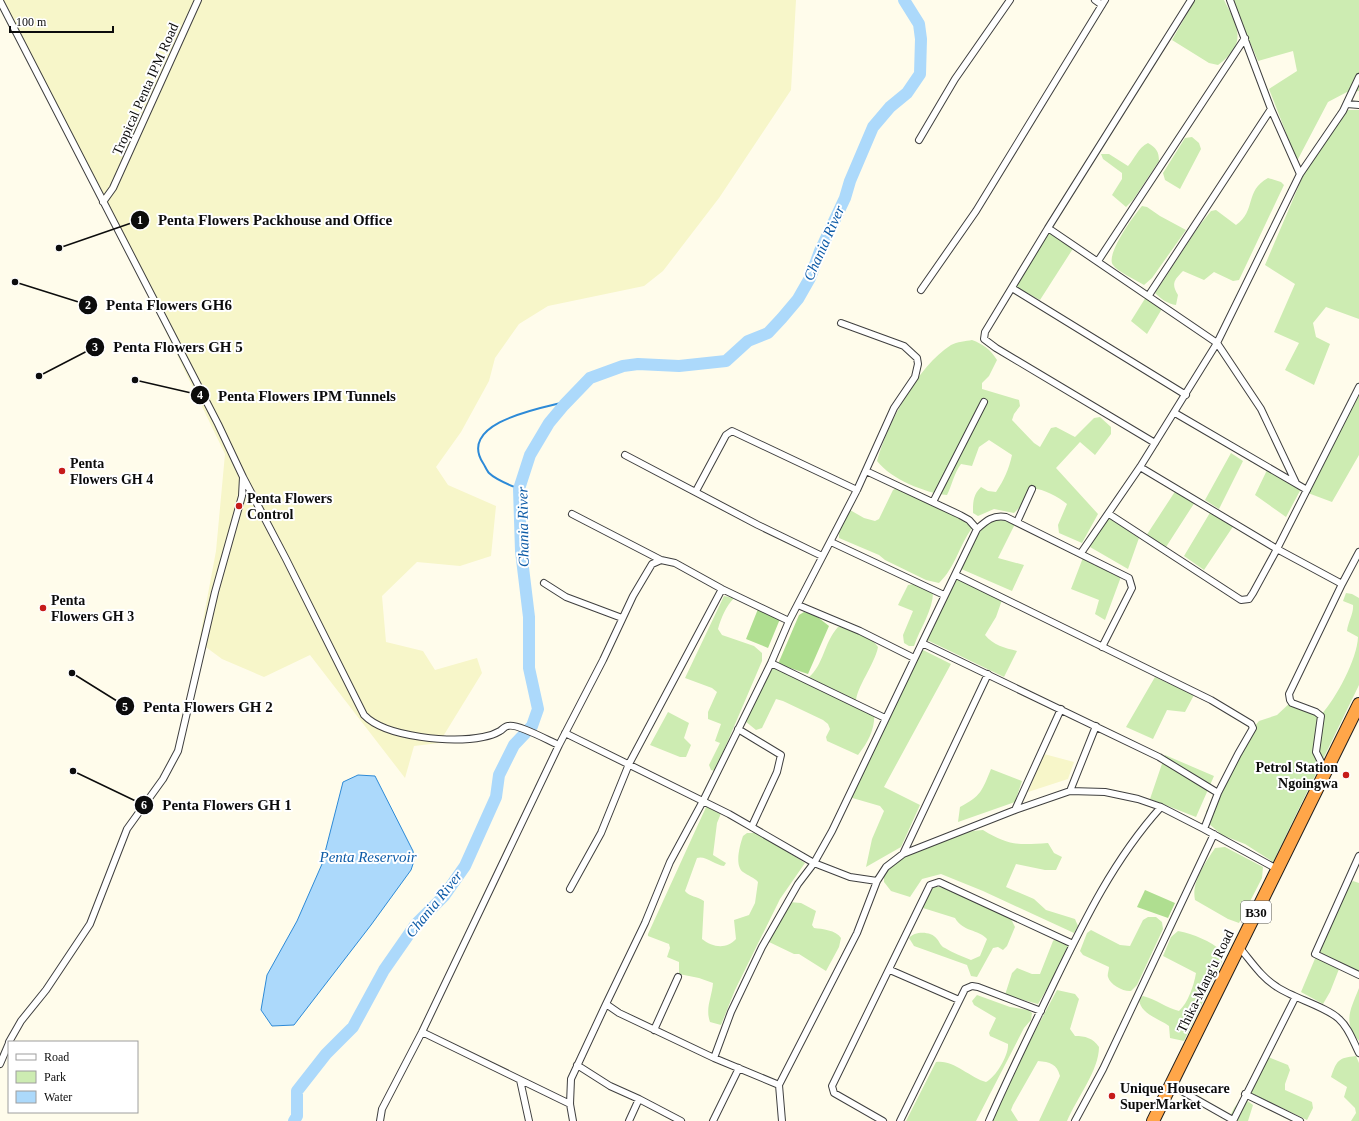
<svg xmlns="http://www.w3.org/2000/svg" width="1359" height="1121" font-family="Georgia,serif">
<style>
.farmland{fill:#f7f6c9}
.green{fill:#cdecb2}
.forest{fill:#afde90}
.water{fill:#acd9fb;stroke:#2d8ad7}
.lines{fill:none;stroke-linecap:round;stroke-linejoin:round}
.stream{stroke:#2d8ad7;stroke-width:2}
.river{stroke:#acd9fb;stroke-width:12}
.street-casing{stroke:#3f3f3f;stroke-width:8}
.highway-casing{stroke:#1d1d1d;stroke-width:14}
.street{stroke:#fff;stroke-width:6}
.highway{stroke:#ffa649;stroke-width:12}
.poi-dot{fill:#c61b1a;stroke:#fff;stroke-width:1.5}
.labels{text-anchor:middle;stroke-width:4;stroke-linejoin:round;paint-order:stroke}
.shield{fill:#fff;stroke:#555;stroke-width:1}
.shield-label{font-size:13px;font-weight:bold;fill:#0c0c0c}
.street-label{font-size:14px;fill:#0c0c0c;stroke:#fff}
.poi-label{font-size:14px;font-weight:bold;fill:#0c0c0c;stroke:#fff;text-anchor:start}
.water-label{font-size:15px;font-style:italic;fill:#0d5ba7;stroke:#fff}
.leader{fill:none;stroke:#0c0c0c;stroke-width:1.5}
.callout-dot{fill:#0c0c0c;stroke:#fff;stroke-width:1.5}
.mark-label{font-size:12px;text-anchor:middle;font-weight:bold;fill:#fff}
.callout-label{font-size:15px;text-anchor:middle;font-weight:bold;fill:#0c0c0c;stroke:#fff;stroke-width:4;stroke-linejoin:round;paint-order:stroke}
</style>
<rect width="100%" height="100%" fill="#fffceb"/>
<path class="farmland" d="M3,0H796L791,90L719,198L663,271L644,286L548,306L519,324L495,358L489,381L461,432L436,467L448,485L496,506L491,556L460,566L417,562L382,596L386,642L423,651L435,670L477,658L482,673L439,743L414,746L405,778L310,655L264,677L222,659L199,642L216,551L225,454L79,152Z
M1044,754L1074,762L1068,779L1028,792Z"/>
<path class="green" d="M1195,0H1224C1238,27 1248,43 1218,65L1209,63L1172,40Z
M1232,0H1359V91L1347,92L1328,102L1297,161L1269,89L1297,71L1293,51L1258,61Z
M1344,110H1359V319L1326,307L1313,323L1316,337L1330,344L1314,385L1285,370L1299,343L1274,332L1295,284L1265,265L1306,169Z
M1192,137L1199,143L1201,149L1180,189L1165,180L1163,173L1185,138Z
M1148,143C1156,148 1159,151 1159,161L1133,200L1126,207L1112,195L1122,179V173L1103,159L1101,154H1109L1128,166C1135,158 1138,148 1148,143Z
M1268,178L1281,182L1284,185L1239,280L1233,281L1214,272L1204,280L1183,271C1174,280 1171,284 1178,295L1176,305C1168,304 1161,299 1155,293L1199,226L1211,211L1216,210L1236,225C1257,210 1244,191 1268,178Z
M1142,206L1147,207L1160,216L1186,230L1152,278L1144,285C1136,280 1118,272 1113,265C1105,255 1134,215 1142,206Z
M1049,231L1074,247L1040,300L1016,287Z
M1146,297L1163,307L1147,334L1131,321Z
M972,340C983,344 991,350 997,360L989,376L982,383V389L1019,400L1020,406L1014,414L1012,420L1034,443L1040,447L1051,428L1056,427L1075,437L1094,418L1100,417L1111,427V434L1095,455L1080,442L1056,468L1098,514L1082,543L1059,533L1058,525L1067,504C1057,496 1041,487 1029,489L1021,506L1014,513L994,509L978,516L973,513C973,502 973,495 981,487L988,491L996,492C1004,480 1009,469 1012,455L989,440L979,447L972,466L961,464C954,473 952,485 947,495C925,493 891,479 877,461C888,423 917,367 951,345C957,342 966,341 972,340Z
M1354,395L1359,397V455L1332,502L1308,493Z
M1231,453L1243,461L1219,509L1205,500Z
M1268,468L1302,487L1286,517L1255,495Z
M898,487L971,524L972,528C959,546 955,568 939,583L926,580L885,560L879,555L839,538V531L850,510L864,518L875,521L879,519L893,490Z
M1176,490L1195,502L1166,547L1146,536Z
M1211,511L1234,525L1204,570L1184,556Z
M1106,516L1139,538L1128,569L1090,547Z
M990,519L1016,522L998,558L1024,565L1012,591L959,568L972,542Z
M1084,555L1122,574L1105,620L1095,614L1099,600L1071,589Z
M955,578L1002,600L996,617L985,635C993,645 1005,648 1017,651L1004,677L925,639Z
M914,584L933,590C934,609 920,628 914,646H909L904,643L903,635L913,611L898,605L908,585Z
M1346,593L1352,594L1359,598V685L1273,862L1245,844L1222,835L1208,823L1206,811L1217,800L1254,727L1259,721L1277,715L1292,701L1321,715C1336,698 1357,660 1358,637L1347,631C1348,622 1354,613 1353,605L1343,601Z
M724,596L734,598C726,606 721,618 718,629L722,635L754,646L762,653V661L715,771L711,770L709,765L720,743L715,741L721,724L708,719V712L717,692L712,688L685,678Z
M838,627C851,627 871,636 878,647C875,664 855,689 856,703L874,710C876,727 869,741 858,755L827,741L826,737L830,729L828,724L823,720L783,701L776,699L762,728L756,730L745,721L769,668L777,666L808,678C824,665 824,642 838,627Z
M921,649L951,664L884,787L920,805L901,847L866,867L872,839L884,811L880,806L849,797Z
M1155,677L1194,695L1185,712L1167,710L1153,739L1126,727Z
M668,712L689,723L684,738L691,745L686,757H680L650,745Z
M1165,755L1214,776L1196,817L1150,799Z
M991,769L1022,781L1015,802L958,822L960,807C981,796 982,791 991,769Z
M707,805L722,811L717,823L713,855L726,863L724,866C715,865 705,855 697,858L685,891C690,897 697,896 704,901L702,939C712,947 726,950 736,939L734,920L749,915L755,903L758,882C754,877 748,876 743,872C734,865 740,845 743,836L747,833H758L805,863L780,899L735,990L721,1025L710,1022C705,1008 712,997 713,983L699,978L679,974V962L667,957L670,948L669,944L648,936V934Z
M983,830C1009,846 1019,845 1048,843L1054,853L1062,857L1056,870H1045L1016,864L1006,887L1034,899L1046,910L1075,919L1078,926L1074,933L983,891L941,874L922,879L910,897L891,891L884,882V871C904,851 955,831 983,830Z
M1225,847L1263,867L1262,878L1239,923L1228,919L1195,900C1191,882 1206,862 1215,848Z
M1353,881L1359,883V975L1344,968L1339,969L1330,992L1323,1004L1301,992L1345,887Z
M934,886L950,889L1005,913L1011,919L1015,927L1007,946L1003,950L998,947L993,948L977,977L971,976L967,965L914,946L909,938C915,931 931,931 937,939C940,942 940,946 945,948C953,953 962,956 971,960L980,956L987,939C978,929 963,932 955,918L923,908L928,889Z
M789,902L801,903L816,911L812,925L814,928C822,929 836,930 841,938L839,947L826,971L799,954H794L767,941Z
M1148,917H1156L1162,922L1163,929L1137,985L1131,991C1124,992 1110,985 1108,977C1107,975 1109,970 1109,967L1083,955L1080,951L1087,933L1091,930L1120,945L1130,946L1143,920Z
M1178,931C1194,934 1210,941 1222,951V962L1184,1041L1170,1038L1169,1026C1158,1018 1140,1014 1139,999L1143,996C1156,999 1166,1008 1179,1011C1188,1003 1194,985 1196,973L1163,956L1171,937Z
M1058,936L1070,943L1057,972L1038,1004L1005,995L1012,973L1017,968L1032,974H1040L1053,941Z
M1359,988V1041C1342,1022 1351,1009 1359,988Z
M1057,990L1075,994L1079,999L1070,1029L1075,1036C1085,1036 1093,1038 1099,1047C1099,1070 1077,1098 1067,1121H1039L1060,1076C1057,1064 1050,1062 1038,1061L1013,1105L1011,1110L1018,1121H987Z
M977,995L1010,1007L1028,1010L1032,1013L1031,1020L1024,1028L976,1121H906L936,1062C953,1059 969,1077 986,1082C996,1077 1009,1055 1008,1044L990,1036L989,1033L996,1018L974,1005L972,1001Z
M1266,1056L1288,1065L1290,1070L1285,1084V1090L1312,1102L1313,1108L1307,1120L1251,1093L1248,1086Z
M1356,1056L1359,1063V1121H1351L1356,1113L1355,1108L1344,1097L1347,1087L1331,1077C1337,1060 1338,1058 1356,1056Z
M1245,1099L1253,1105L1248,1121H1228C1232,1112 1235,1102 1245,1099Z"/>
<path class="forest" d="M758,609L780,619L768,648L746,639Z
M804,612L815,615L829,626L808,674L778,664L799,615Z
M1145,890L1175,903L1168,918L1137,907Z"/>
<path class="water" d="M358,775L375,776L413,851L414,861L411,870L371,925L294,1025L272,1026L261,1010L267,975L297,921L322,864L343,782Z"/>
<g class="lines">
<path class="stream" d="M519,489C510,485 496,480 489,473C487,471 485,466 483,463C458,424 536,409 561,403"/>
<path class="river" d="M294,1121L297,1116V1091L326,1054L353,1027L384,970L416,924L444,896L465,866L496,797L499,775L514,745L532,726L538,709L529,668V617L521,551L519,489L530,455L549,423L564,405L590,378L623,366L638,364L679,366L726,361L748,341L768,333L782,318L798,299L810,278L820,251L845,198L850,181L873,127L890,107L907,93L920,74L921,39L919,24L904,0"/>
<g class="street-casing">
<path id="street" d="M1095,0L1102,5
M1230,0L1271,109L1300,174
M0,1L218,424L243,477L242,496L215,592L178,751L163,779L127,829L90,924L46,990L21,1021L9,1042
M1347,104L1359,105
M919,140L955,79L1010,0
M103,202L113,188L198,0
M1048,228L985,332L984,339L996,348L1155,443
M1098,261L1245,38
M1012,288L1186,395
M921,290L976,211L1105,0
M1149,295L1271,109
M1175,413L1307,490
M625,455L758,525L822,556
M1140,467L1277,549L1359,387
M866,471L960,515L969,520L977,529
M243,477L286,559L364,715C386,738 453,743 483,737C489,736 495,734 500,731C503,729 505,726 508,726C517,723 549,741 559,745L603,660L633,596L652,564L661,560L675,563L722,589L789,621
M1296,483L1261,409L1217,343L1300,174L1343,111L1359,77
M696,491L726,435L732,431L857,490
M933,502L984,402
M572,514L661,560
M1109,514L1241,600L1249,599L1253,593L1277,549L1342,584L1359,552
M1017,522L1032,489
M831,542L944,595
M1081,553L1140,467L1217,343L1048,228L1191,0
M956,575L1211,700L1251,724L1253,728L1238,754L1218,793L1159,757L922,643L977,529C987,520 993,515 1006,517L1129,578L1132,588L1102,647
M544,583L566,597L622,618
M798,605L860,631L914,658
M771,663L885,718
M738,729L781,755L777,772L752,826
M565,733L729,814L814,863L850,877L877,881
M1325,770L1316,752L1321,716L1316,712L1292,703L1290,700L1289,694L1342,584
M1070,791L1096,726
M1218,793L1204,829L1277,869
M1015,810L1061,709
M903,854L988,674
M1359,856L1315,954L1359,975
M570,889L601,833L629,764L722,589
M1239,947C1251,961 1261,977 1277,987C1293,998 1327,1007 1339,1019C1349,1028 1353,1041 1359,1053
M890,970L959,1000
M654,1030L678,977
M422,1032L570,1104
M714,1058L731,1012L762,947L798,884L814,863L832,831L922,643
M0,1064L9,1043
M577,1065L610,1086L639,1099
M520,1080L529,1121
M779,1085L714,1058L619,1013L606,1004L645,923L670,862L703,801L771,663L789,621L857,490L894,408L915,377L918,364L917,358L904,346L841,323
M1171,1085L1233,1120
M1245,1094L1300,1121
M380,1121L382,1109L422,1032L559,745
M573,1121L570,1104L571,1079L606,1004
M629,1121L639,1099L681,1121
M713,1121L739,1068
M782,1121L779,1085L857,933L877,881L886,867L903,854L1015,810L1070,791L1105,792L1138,799L1161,807L1204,829
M883,1121L834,1093L832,1086L930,885L939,882L1073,944
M900,1121L965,989L972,986L978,987L1041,1011
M989,1121C1009,1075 1032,1029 1054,983C1084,921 1114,859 1161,807
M1075,1121L1103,1069L1214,834
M1233,1121L1295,998"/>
</g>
<g class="highway-casing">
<path id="highway" d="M1153,1121L1359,704"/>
</g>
<use href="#street" class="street"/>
<use href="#highway" class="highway"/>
</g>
<g class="poi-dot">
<circle cx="62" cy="471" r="4"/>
<circle cx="239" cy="506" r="4"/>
<circle cx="43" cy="608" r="4"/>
<circle cx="1346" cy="775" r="4"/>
<circle cx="1112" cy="1096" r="4"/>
</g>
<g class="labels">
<rect class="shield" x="1241" y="901" width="30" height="22" rx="3"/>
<g class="shield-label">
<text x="1256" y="917">B30</text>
</g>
<g class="street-label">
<text transform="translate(145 89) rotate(-66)" y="5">Tropical Penta IPM Road</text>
<text transform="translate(1205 981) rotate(-64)" y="5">Thika-Mang'u Road</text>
</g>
<g class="poi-label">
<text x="70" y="468">Penta<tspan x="70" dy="16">Flowers GH 4</tspan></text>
<text x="247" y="503">Penta Flowers<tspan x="247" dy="16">Control</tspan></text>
<text x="51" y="605">Penta<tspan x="51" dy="16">Flowers GH 3</tspan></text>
<text x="1338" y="772" text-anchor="end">Petrol Station<tspan x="1338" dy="16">Ngoingwa</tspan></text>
<text x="1120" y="1093">Unique Housecare<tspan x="1120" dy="16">SuperMarket</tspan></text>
</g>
<g class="water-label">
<text transform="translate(824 243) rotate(-66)" y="5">Chania River</text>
<text transform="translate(523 527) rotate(-91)" y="5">Chania River</text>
<text x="368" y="862">Penta Reservoir</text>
<text transform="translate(434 904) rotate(-51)" y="5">Chania River</text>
</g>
</g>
<path class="leader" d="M59 248L140 220M15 282L88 305M39 376L95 347M135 380L200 395M72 673L125 706M73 771L144 805"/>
<g class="callout-dot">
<circle cx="59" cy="248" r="4"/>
<circle cx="15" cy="282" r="4"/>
<circle cx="39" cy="376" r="4"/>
<circle cx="135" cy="380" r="4"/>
<circle cx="72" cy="673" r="4"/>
<circle cx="73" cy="771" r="4"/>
<circle cx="140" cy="220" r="10"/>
<circle cx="88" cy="305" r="10"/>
<circle cx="95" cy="347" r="10"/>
<circle cx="200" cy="395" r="10"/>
<circle cx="125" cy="706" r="10"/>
<circle cx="144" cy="805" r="10"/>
</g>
<g class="mark-label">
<text x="140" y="224">1</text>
<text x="88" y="309">2</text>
<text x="95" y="351">3</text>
<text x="200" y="399">4</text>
<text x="125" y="711">5</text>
<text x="144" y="809">6</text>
</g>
<g class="callout-label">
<text x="275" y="225">Penta Flowers Packhouse and Office</text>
<text x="169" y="310">Penta Flowers GH6</text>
<text x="178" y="352">Penta Flowers GH 5</text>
<text x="307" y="401">Penta Flowers IPM Tunnels</text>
<text x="208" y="712">Penta Flowers GH 2</text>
<text x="227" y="810">Penta Flowers GH 1</text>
</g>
<rect x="8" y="1041" width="130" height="72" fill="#ffffff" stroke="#9e9e9e"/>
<rect x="16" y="1054" width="20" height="6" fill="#ffffff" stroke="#9e9e9e"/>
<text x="44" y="1061" font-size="12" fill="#0c0c0c">Road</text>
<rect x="16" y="1071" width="20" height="12" fill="#cdecb2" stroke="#9e9e9e"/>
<text x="44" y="1081" font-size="12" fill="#0c0c0c">Park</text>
<rect x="16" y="1091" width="20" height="12" fill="#acd9fb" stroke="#9e9e9e"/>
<text x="44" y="1101" font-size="12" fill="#0c0c0c">Water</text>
<path d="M10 26v6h103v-6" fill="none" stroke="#0c0c0c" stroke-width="2"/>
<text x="16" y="26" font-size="12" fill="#0c0c0c" stroke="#ffffff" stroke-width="3" paint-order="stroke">100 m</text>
</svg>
